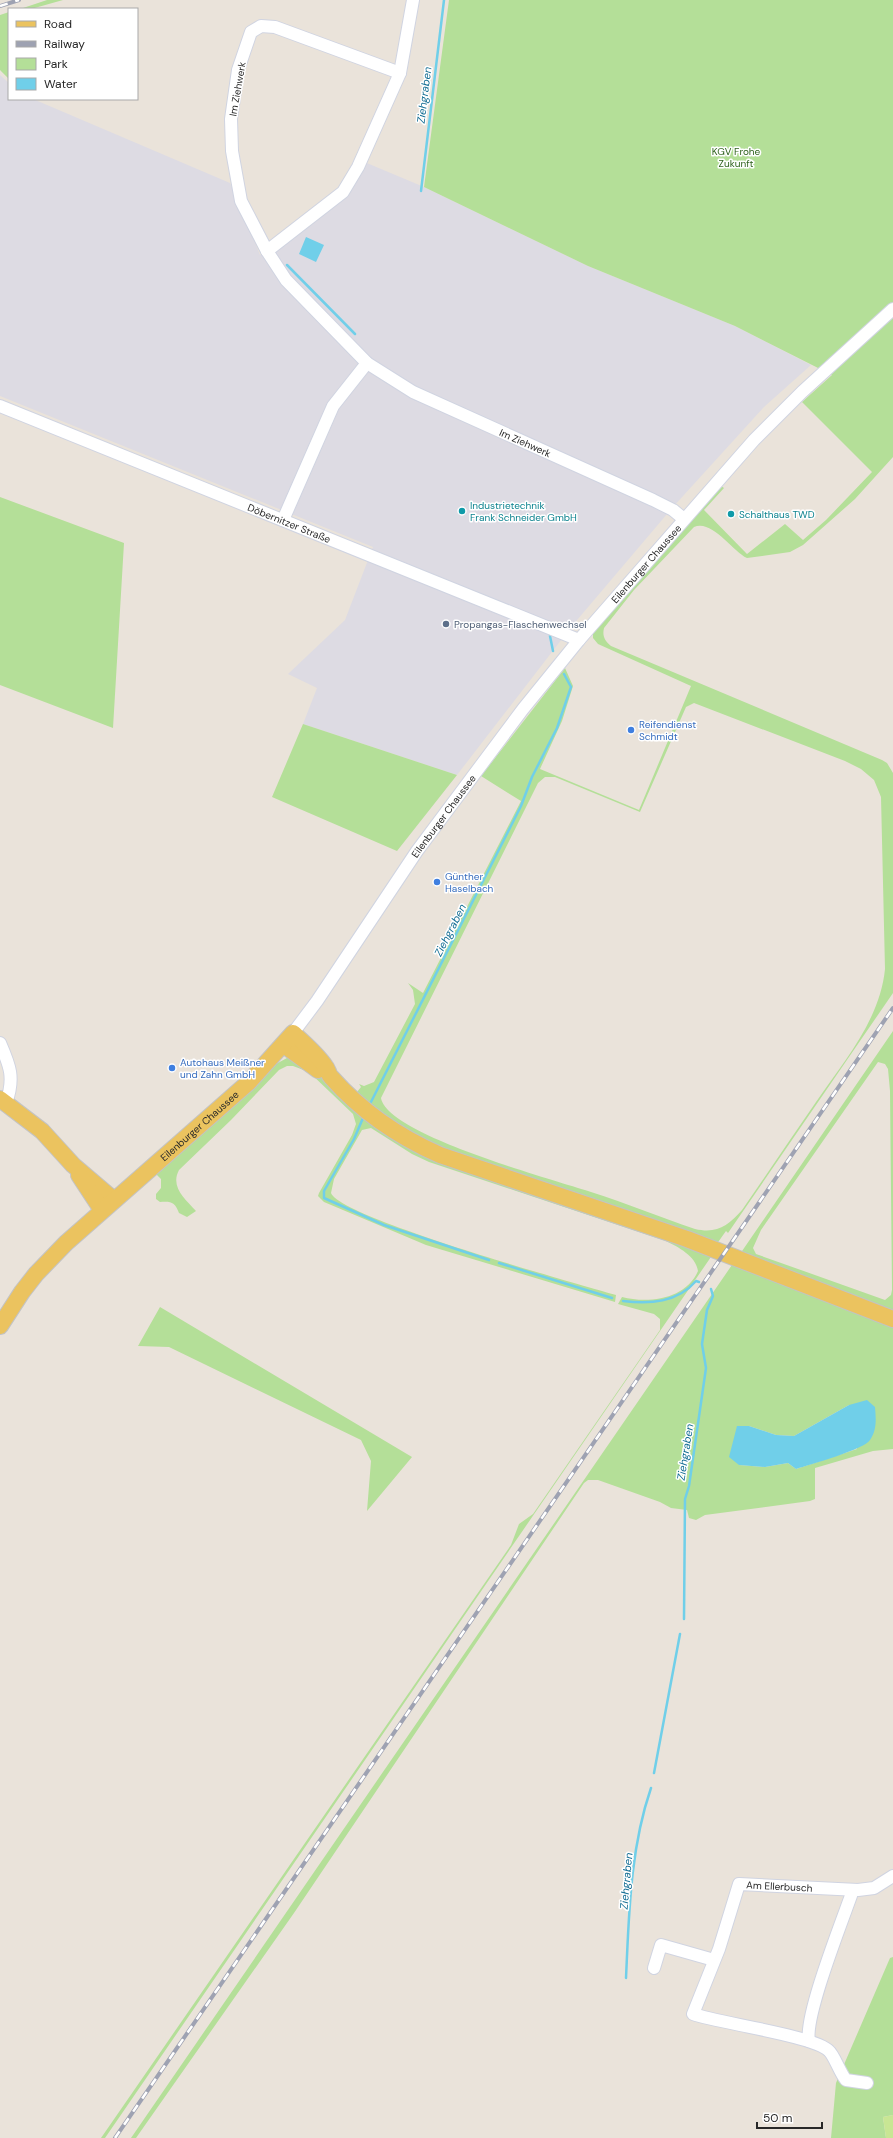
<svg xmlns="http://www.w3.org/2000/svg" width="893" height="2138" font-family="'DM Sans',sans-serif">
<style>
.industrial{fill:#dddbe3}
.green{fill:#b4df98;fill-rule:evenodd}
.pitch{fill:#c8e694}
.water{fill:#70cfe9}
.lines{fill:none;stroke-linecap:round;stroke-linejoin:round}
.stream{stroke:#70cfe9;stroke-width:2.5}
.minor-casing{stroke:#d0d4e1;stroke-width:14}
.major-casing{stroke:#c3c3c3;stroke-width:18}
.minor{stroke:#fff;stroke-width:12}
.major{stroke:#ebc35f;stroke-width:16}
.rail-casing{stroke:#9ea2b2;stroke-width:4}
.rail{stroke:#fff;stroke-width:2.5;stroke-dasharray:8;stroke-linecap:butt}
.culture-dot{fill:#0f9aa8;stroke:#fff;stroke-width:1.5}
.service-dot{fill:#5c6f8a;stroke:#fff;stroke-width:1.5}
.shop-dot{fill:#3f7fe0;stroke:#fff;stroke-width:1.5}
.labels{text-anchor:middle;stroke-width:3;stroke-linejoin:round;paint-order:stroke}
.street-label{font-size:10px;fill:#282828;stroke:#fff}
.park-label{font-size:10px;fill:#2e621c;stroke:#fff}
.culture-label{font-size:10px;fill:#0d838f;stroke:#fff;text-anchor:start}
.service-label{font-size:10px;fill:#4e5e75;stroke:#fff;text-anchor:start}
.shop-label{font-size:10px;fill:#366cbe;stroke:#fff;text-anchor:start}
.water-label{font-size:11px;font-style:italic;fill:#126d93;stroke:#fff}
</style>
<rect width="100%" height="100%" fill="#eae3da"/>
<path class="industrial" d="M0,75L9,83V99H33L230,183L260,255L276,247L347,195L362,161L424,187L588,266L735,326L811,365L764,407L673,507L572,626L457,775L303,724L317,688L288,674L345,620L373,547L0,396Z"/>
<path class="green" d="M47,0H63L31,9H20Z
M449,0H893V457L855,499L803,545L790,552L747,558C732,551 712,519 694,527L634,590L604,628C602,636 605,641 611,646L882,760L887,763L893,773V993L728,1233L726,1231L716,1245L471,1161L402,1131L357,1092L361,1087L359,1084L364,1086L374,1082L415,1004L413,990L408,983L423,993L521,801L481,776L565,668L573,686L562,721L540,769L639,810L691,686L598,644L593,638V632L721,486L724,488L704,510L747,554L785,524L803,540L826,520L872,472L802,402L832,375L735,326L588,266L424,187ZM694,703L845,761L861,769L874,780L881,797L885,969C880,1020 844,1061 816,1102C791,1138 767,1174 742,1210C728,1226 717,1234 695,1229C660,1217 626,1203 591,1192C555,1180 387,1135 381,1098L538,783L545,777H555L640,812L686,707Z
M9,12V79L0,70V15Z
M0,497L124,543L113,728L0,685Z
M303,724L457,775L397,851L272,797Z
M893,1031V1313L740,1254ZM878,1062L885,1064L888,1069L890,1091L892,1290L891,1295L885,1300L756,1254L753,1248L761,1230Z
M287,1058H293L320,1075L384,1130L713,1254L105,2138H101L511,1545L519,1524L533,1514L660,1330V1319L654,1314L618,1304L622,1297C649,1304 686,1299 698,1271C696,1256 678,1247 666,1241L429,1162L412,1154L371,1128L362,1130L334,1179L331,1193C340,1218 578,1284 616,1295L615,1302L426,1245L324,1202L318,1196L319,1193L352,1135L356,1124L353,1114L309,1072L293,1066H287L279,1070L231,1120L179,1170C170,1187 185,1199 196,1211L187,1217L179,1213C175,1202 171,1201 160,1202L156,1199V1194L161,1188V1179L154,1172L276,1064Z
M734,1262L893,1325V1449L873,1451L815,1468V1499L810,1501L705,1515L696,1520L689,1518L687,1510L671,1508L660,1502L598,1480H588L584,1483L294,1913L136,2138H131ZM849,1405L857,1449L796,1469L788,1463L765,1467L739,1465L749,1426L776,1435L794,1436Z
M160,1307L412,1457L367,1511L371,1461L361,1440L169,1347L138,1346Z
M893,1957V2115L883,2117L886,2138H831L836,2083L890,1958Z"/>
<path class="pitch" d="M893,2115V2138H886L883,2117Z"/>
<path class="water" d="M306,237L324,245L316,262L299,254Z
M867,1400L875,1407C876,1419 877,1430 870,1440C865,1449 809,1465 796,1469L788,1463L765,1467L739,1465L729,1457L737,1426H749L776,1435L794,1436L849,1405Z"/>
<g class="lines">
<path class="stream" d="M421,191L444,0
M287,265L355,334
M550,636L553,651
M371,1102L521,806L532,777L557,728L571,687L564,674
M363,1118L354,1139L324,1191V1198L384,1225L489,1260
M499,1263L612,1298
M623,1301C650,1304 677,1303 696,1281L699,1282
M684,1619L685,1499L689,1486L706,1368L702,1344L707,1310L713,1296L711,1289
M654,1773L680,1634
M626,1978C629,1914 630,1849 651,1788"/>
<g class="minor-casing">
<g id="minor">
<path id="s1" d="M400,73L275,27L261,26L251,32L238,70L231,119L232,151L241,201L267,251L286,280L367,363L413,392L653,500L673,510L684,519"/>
<path d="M267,251L343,192L358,167L400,73L413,0"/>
<path id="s2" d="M0,406L579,640"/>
<path d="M283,520L333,406L367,363"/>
<path id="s3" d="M293,1033L317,1001L417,851L523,709L579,640L754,440L802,392L893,309"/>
<path d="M0,1043C10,1066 15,1078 6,1103"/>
<path d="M654,1968L661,1945L714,1960"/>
<path d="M809,2041C804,2016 843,1919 853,1890"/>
<path id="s4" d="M867,2083L846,2080C840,2073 834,2055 829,2051C815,2036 719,2023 693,2014L719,1949L739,1884L858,1890L874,1888L893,1876"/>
</g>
</g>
<g class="major-casing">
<g id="major">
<path d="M284,1045L318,1070"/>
<path d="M0,1099L42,1131L73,1165L114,1200"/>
<path d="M79,1175L102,1210"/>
<path id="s5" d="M0,1326L22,1292L36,1274L66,1243L249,1082L293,1033C304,1043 317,1054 325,1066C328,1069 328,1074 331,1077C361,1111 399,1137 440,1155L687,1239L893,1319"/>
</g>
</g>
<use href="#minor" class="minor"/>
<use href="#major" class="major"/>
<g class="rail-casing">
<path id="rail" d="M0,6L19,0
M115,2138L893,1008"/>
</g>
<use href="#rail" class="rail"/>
</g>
<g class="culture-dot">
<circle cx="462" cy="511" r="4"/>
<circle cx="731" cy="514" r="4"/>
</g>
<circle class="service-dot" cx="446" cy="624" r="4"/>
<g class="shop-dot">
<circle cx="631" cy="730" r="4"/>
<circle cx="437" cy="882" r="4"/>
<circle cx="172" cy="1068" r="4"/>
</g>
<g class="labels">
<g class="street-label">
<text transform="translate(237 89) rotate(-80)" y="4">Im Ziehwerk</text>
<text dy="4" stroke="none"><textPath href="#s1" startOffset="716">Im Ziehwerk</textPath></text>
<text dy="4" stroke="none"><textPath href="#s2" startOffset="312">Döbernitzer Straße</textPath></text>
<text dy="4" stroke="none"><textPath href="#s3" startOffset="588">Eilenburger Chaussee</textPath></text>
<text dy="4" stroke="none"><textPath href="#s3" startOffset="264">Eilenburger Chaussee</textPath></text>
<text dy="4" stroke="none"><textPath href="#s5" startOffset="284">Eilenburger Chaussee</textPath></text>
<text dy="4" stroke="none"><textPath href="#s4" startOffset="375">Am Ellerbusch</textPath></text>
</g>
<g class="park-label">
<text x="736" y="155">KGV Frohe<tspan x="736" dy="12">Zukunft</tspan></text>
</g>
<g class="culture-label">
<text x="470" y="509">Industrietechnik<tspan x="470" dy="12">Frank Schneider GmbH</tspan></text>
<text x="739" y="518">Schalthaus TWD</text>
</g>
<g class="service-label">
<text x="454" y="628">Propangas-Flaschenwechsel</text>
</g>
<g class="shop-label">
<text x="639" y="728">Reifendienst<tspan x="639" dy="12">Schmidt</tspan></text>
<text x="445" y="880">Günther<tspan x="445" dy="12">Haselbach</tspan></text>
<text x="180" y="1066">Autohaus Meißner<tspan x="180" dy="12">und Zahn GmbH</tspan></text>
</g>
<g class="water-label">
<text transform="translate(424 95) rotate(-83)" y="4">Ziehgraben</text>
<text transform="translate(450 930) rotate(-63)" y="4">Ziehgraben</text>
<text transform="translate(685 1452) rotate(-81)" y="4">Ziehgraben</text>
<text transform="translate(626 1881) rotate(-85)" y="4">Ziehgraben</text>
</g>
</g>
<rect x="8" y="8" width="130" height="92" fill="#ffffff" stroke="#a9a9a9"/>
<rect x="16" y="21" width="20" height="6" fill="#ebc35f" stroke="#a9a9a9"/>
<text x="44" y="28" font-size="12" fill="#282828">Road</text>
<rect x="16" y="41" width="20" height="6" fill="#9ea2b2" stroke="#a9a9a9"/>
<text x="44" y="48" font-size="12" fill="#282828">Railway</text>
<rect x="16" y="58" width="20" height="12" fill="#b4df98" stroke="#a9a9a9"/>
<text x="44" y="68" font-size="12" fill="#282828">Park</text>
<rect x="16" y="78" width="20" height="12" fill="#70cfe9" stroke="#a9a9a9"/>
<text x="44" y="88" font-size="12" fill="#282828">Water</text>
<path d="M757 2122v6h65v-6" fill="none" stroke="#282828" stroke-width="2"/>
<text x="763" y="2122" font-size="12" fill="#282828" stroke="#ffffff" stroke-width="3" paint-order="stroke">50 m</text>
</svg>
